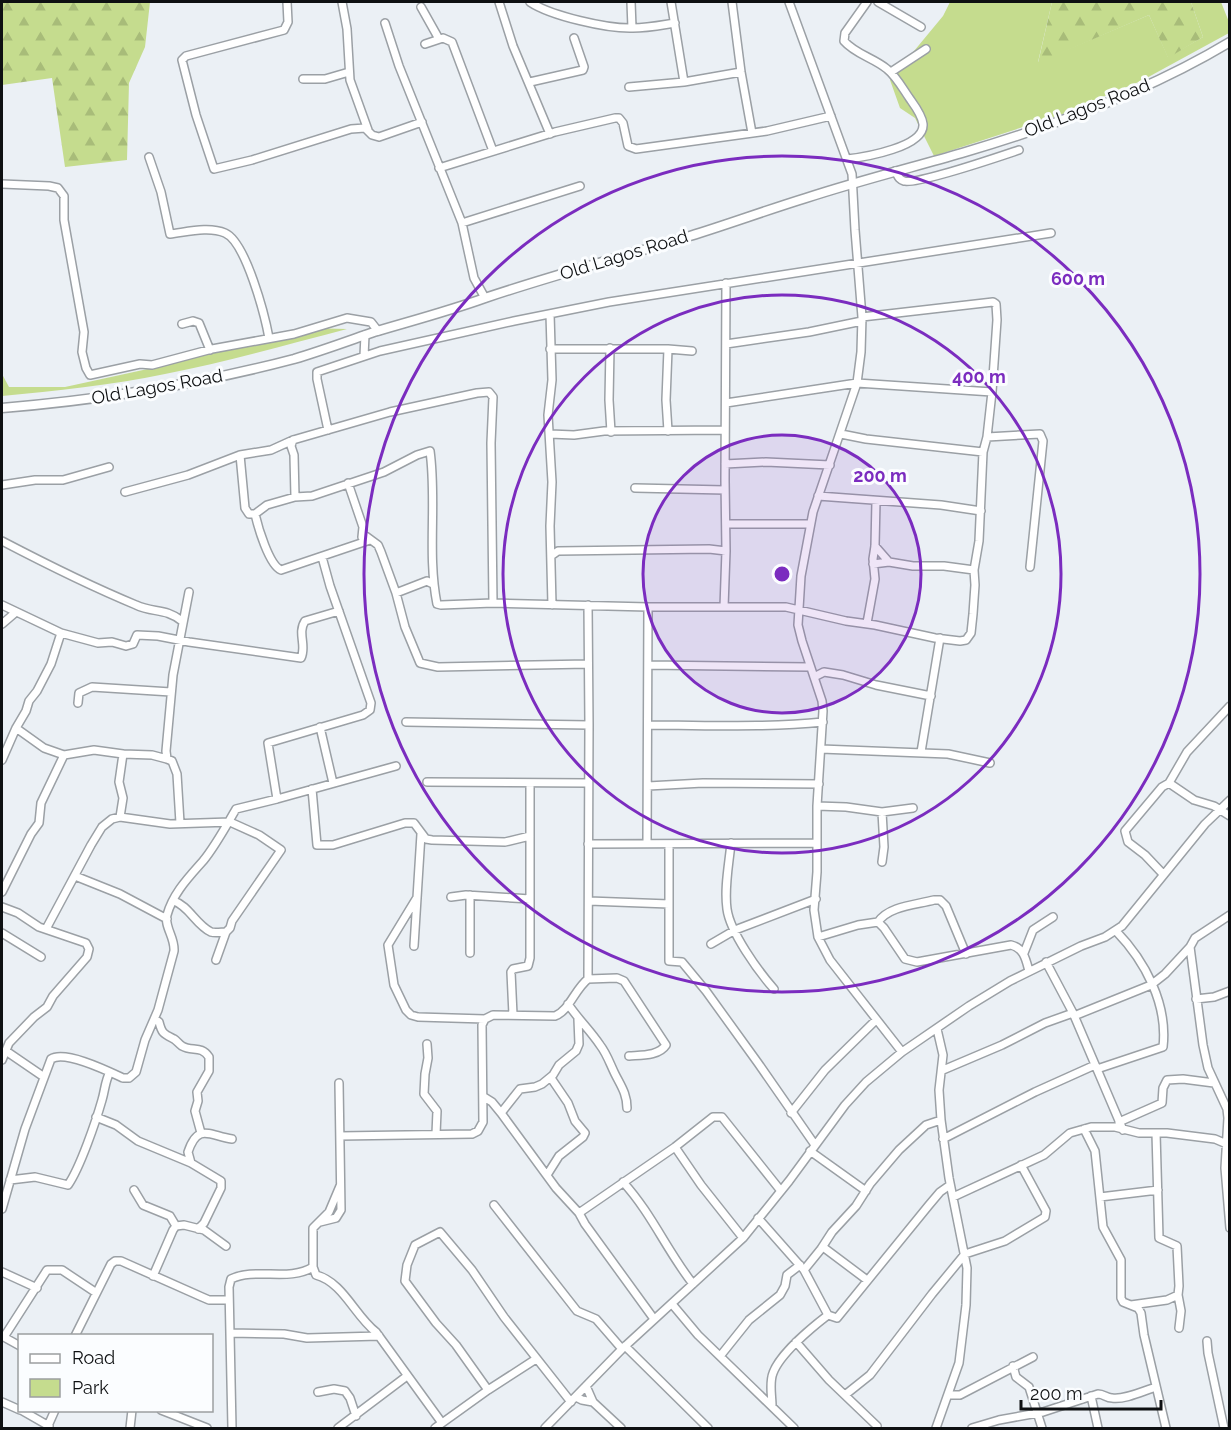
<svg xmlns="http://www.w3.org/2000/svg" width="1231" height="1430" font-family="Raleway,sans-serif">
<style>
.green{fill:#c5dc8e}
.forest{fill:url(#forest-firs)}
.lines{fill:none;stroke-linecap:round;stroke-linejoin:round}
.minor-casing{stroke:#9ba0a5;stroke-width:10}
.major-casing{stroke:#9ba0a5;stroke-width:11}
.minor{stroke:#fff;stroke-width:7}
.major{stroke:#fff;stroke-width:8}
.ring{fill:none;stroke:#7b2cbf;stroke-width:3}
.labels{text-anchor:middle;stroke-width:6;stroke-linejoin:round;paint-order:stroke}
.street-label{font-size:18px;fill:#0e1012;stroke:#fbfdff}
.centre{fill:#7b2cbf;stroke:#fbfdff;stroke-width:3}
.ring-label{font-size:18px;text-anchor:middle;font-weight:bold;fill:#7b2cbf;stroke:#fbfdff;stroke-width:6;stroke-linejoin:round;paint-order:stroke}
</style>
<defs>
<pattern id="forest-firs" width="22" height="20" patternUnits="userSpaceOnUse" patternTransform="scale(1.5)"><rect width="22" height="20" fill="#c5dc8e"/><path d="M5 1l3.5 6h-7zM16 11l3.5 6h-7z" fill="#a8bc79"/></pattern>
</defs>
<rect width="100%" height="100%" fill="#ebf0f5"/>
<path class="green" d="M950,2H1052L1038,62L1149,15L1168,57L1203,37L1191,2H1221L1229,22V33L1141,81L1060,115L934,156L915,118L900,108L890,80L943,16Z
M305,328L347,329C286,345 226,362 165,374C111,385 56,391 2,396V374L9,387H65L166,365L269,339Z"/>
<path class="forest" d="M2,2H150L145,47L129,83L127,160L65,167L52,78L2,85Z
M1052,2H1191L1203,37L1168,58L1149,15L1038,63Z"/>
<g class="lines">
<g class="minor-casing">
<path id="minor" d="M287,2L288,22L284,30L186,56L182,60L196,115L214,169L252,160L351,129L365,128L372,135L379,137L422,122
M342,2L347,29L350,80L368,130
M499,2L513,46L550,134
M530,2C551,16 608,29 633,28C647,28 662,25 675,23
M631,2L632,28
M671,2L684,82
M732,2L741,72L752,133
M789,2L852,174L855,230L862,317L861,352L857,383L813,512L801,576L798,625L802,641L822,701L823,711L817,806V872L814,910L818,937L830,960L902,1052
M878,2L921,27
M421,7L439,39
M385,23L399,66L462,223L474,278L485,298
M425,44L443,38L452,42L493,151
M891,72L926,49
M303,79H325L349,72
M530,82L583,70L584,67L574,38
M629,87L684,82L741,72
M149,157L161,192L170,234C187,232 209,226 225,233C246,242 265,316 269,338
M847,159C865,157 925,147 923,124C922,115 915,106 910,99C903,89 896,76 887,69C874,58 855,54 844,41L845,33L867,2
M439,168L555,132L615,118H619L623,123L628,146L636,149L767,131L831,116
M895,171C898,176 899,180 904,181C917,185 1001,156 1019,150
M2,184L49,186L58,188L64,196V220L84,332L82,352L86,368L90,375L140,364L152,365L212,349L294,334L347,318L371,322L378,331
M462,223L580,186
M550,314L552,380L548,415L552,482L550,526L552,605
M182,324L193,321L199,323L210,350
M726,344L809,332L862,321
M610,348L609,400L611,432
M550,349H668L692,351
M668,349L666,400L668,431
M364,356L365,335
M726,403L857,383L992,392
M328,430L317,379V372L380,351L514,321L609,302L1051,233
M550,434L574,435L604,431L725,430
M841,434L866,439L983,452
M987,437L1040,434L1043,441L1030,567
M293,440L291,446L294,455L295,497
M240,455L245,508L249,514H255L267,505L295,497L312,496L384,472L417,455L430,451C437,502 427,553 437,604L441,605L493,603L648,607H786L846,621L875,625L935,638L960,641L966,640L971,633L973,614L975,585L974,570L979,541L983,452L987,437L992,392L997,320L996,304L993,302L862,317
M725,464L766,462L830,465
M348,483L363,527L362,537
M2,485L35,480H63L109,467
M635,488L725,490
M125,492L188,475L240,455L271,450L293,440L390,412L477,393L489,392L493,397L491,443L493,603
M818,496L941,505L981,511
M255,514C258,527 269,565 281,570L370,540
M726,524H810
M363,534L378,545L381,552L396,593L405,627L420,663L438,667L588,664
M2,541C46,564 90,586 136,605C153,613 166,608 182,621
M875,546L889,562
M551,556L558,551L709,549L726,551
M873,564L889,562L913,566H944L974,570
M396,593L427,581L433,584
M2,605L61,633L98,643L112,642L126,646L133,644L137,635L158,636L189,642L301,658C307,646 297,633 305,621L339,611
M588,605L589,725L588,979
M724,607L726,551L725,480L726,283
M867,623L875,579L873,559L875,546L876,501
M2,624L16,612
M648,665L810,667
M814,677L824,672L843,675L876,685L931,696
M78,703L79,693L92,687L171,692
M406,722L589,725
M648,725C707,725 764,728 823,722
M320,727L333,783
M16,728L44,748L64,755L94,750L123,754L119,782L123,798L120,817
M821,749L948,754L990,763
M921,752L940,638
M123,754L152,755L167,759
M2,760L16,728L26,711L29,701L37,691L51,664L61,633
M427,782L588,783
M1169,783L1194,800L1214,806L1230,816
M648,786L703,783L819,784
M312,789L317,845H333L405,823H414L426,839L432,840L505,842L530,836
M277,799L396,766
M817,806L846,807L882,812L913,808
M180,823L177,774L172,761L167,759L166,751L173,675L189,592
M647,843L648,607
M731,843C729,864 724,888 727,909C730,932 758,971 774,989
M588,844L817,843
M669,844V961L682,962L706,991L758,1063L815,1145
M882,862L884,847L882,812
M1163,874L1145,855L1128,842L1125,831L1162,787L1169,783L1187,752L1230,706
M75,876L120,894L167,919
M2,892L31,834L39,823L41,803L64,755
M451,897L466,895L530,899
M416,899L388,945L394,985L406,1010L411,1015L418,1017L485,1019
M174,901C189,906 196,925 211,932C215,933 222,932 226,932
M589,901L669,904
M2,907L18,913L39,927L86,943L89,949L87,957L53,996L47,1007L34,1017L9,1043L2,1060
M1230,915L1195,938L1190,947L1203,1045L1208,1068L1227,1109L1228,1118L1225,1168L1230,1228
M878,922C889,906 915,905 934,900H940L946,906L966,954
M46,929L91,845L102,827L112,819L120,817L170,824L230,822L259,835L281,850L232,921L230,928L226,932L216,960
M2,933L41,957
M818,937L858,925L878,922L884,928L905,959L917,962L1011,945C1024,948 1026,960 1029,971
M711,944L735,930L816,899
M414,946L421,834
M470,953V895
M1024,953L1033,930L1053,917
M1046,962L1073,1013L1123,1130
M1196,999L1214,997L1230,991
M568,1004C578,1019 590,1030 600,1045C607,1054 610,1064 615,1074C621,1086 627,1094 627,1108
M513,1015L511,972L513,969L528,966L530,958V783
M1074,1016L1151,985L1165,974L1190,947
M155,1019L159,1022C162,1034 164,1034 174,1039C177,1041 179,1044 182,1046C192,1052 201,1045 209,1057V1071L197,1092L198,1101L195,1111L201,1133
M427,1044L428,1058L425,1074L424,1094L437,1111L436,1134
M6,1051L44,1077
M1097,1069L1163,1047C1168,1004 1145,961 1116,931
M943,1070L1002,1045L1045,1023L1073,1013
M484,1097L492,1102L501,1113L556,1188L579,1213L585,1224L654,1319
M501,1113L520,1089L535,1087L542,1084L553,1075L559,1065L576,1051L579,1044L578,1019
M791,1113L825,1070L876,1020
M96,1117L116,1125L138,1141L191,1163L221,1181V1188L204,1223L198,1229
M1119,1122L1162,1103L1163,1088L1167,1080L1183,1079L1214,1083
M1084,1129L1095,1151L1103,1227L1121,1260V1298L1123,1302L1138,1308L1141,1313L1144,1335L1166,1428
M1156,1133L1159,1238L1177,1246L1179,1286L1178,1295L1181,1311L1179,1328
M340,1136L472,1134L478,1131L483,1122L482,1025L485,1019L493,1015L555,1016C569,1011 575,989 588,979L617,978L624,981L666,1045C659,1056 641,1055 629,1056
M943,1139L1035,1092L1095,1065
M675,1147L701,1185L743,1238
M810,1151L866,1191
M191,1163L188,1152C198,1122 210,1136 232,1139
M547,1175L559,1156L583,1137L585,1133L575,1121L568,1103L551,1078
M10,1180L35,1177L68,1185C80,1168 96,1121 102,1100C105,1090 105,1081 110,1072
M623,1182C652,1214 667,1251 693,1284
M340,1186L329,1212L313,1228V1267L316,1275C343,1282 355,1316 376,1332L442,1423
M134,1190L143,1205L170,1216L176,1226
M953,1197L1044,1155L1070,1133L1091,1127H1115L1139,1133H1167L1215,1139L1229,1145
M1100,1197L1158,1190
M494,1205L577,1311L596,1319L622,1349
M2,1209L25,1129L51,1059C65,1050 108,1071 123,1078H129L136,1072L145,1040L158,1010L174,951C175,937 164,927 167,915C173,893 189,877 203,861C216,845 226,826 236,809L277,799L268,743L363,715L370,710L371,703L330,586L322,557
M579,1213L675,1147L713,1117H722L781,1191
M758,1218L804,1270L828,1315L837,1318L929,1205L940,1192L950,1185
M320,1222L336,1218L341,1210L339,1083
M176,1226L184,1225L204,1230L226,1246
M823,1247L867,1280
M804,1270L821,1249L832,1232L856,1206L870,1184L899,1150L926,1125L941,1120
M2,1272L37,1288
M153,1276L173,1230L176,1226
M672,1304L698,1335L794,1428
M1131,1305L1167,1300L1178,1295
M230,1333L284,1334L307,1338L379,1336
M2,1336L20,1346
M75,1336L111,1264L115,1261H121L202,1297L209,1300H229
M4,1337L47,1270H62L95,1292
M1207,1341L1208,1353L1224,1428
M796,1342L829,1380L877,1426
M625,1346L708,1428
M721,1355L749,1320L780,1295L785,1286L787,1275L800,1265
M1013,1366L1016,1377L1029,1387L1042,1428
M586,1386L593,1402L621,1428
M488,1390L456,1345L436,1323L405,1281L407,1265L415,1245L440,1232L472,1270L504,1317L571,1402
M318,1392L334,1389L345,1391L350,1398L356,1416
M845,1395L870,1375L932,1294L965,1254L1005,1241L1045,1217L1046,1211L1021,1165
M948,1395H960L1033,1357
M1091,1396L1098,1428
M576,1397L582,1400L593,1402
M2,1402L20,1410
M772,1406C772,1396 769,1383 773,1373C780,1354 811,1328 828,1315
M21,1410L49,1426
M161,1410L207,1428
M47,1428L55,1410
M130,1428L132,1410
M232,1428L229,1287L231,1279C256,1267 289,1282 313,1267
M338,1428L407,1376
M435,1428L488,1390L536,1359
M545,1428L622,1349L743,1238L789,1181L845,1105L866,1082L902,1052L969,1006L1010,981L1081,946L1105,937L1122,926L1205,824L1230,800
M936,1428L959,1363L966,1305L967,1268L949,1178L941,1120L939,1090L943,1055L937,1029
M972,1428L999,1420L1043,1412L1098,1394C1104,1394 1106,1398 1112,1398C1125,1400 1143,1391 1156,1387"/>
</g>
<g class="major-casing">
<path id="major" d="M2,408C100,400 199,384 294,359C321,351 348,341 374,332C411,321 449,311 485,298C553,275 622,257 690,236C729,224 767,210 806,198C858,181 910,168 962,153C1054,126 1147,92 1230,42"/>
</g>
<use href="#minor" class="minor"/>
<use href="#major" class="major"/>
</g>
<circle cx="782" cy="574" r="139" fill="#7b2cbf" fill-opacity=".12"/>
<g class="ring">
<circle cx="782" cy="574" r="139"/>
<circle cx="782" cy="574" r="279"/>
<circle cx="782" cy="574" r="418"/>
</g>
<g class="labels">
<g class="street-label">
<text transform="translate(1087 108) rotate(-21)" y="6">Old Lagos Road</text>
<text transform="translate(624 255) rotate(-17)" y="6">Old Lagos Road</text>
<text transform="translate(157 387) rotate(-10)" y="6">Old Lagos Road</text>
</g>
</g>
<circle cx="782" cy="574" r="9" class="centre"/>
<g class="ring-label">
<text x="1078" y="285">600 m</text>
<text x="979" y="383">400 m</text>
<text x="880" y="482">200 m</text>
</g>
<rect width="1231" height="1430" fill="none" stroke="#0e1012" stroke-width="6"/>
<rect x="18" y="1334" width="195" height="78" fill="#fbfdff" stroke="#9c9ea0" stroke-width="1.5"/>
<rect x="30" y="1354" width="30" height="9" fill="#ffffff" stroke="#9c9ea0" stroke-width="1.5"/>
<text x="72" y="1364" font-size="18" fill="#0e1012">Road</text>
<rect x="30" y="1379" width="30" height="18" fill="#c5dc8e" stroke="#9c9ea0" stroke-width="1.5"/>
<text x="72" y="1394" font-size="18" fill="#0e1012">Park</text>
<path d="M1021 1400v9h140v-9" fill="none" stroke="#0e1012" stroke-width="3"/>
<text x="1030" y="1400" font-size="18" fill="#0e1012" stroke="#fbfdff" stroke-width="4.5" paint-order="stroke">200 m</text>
</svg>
